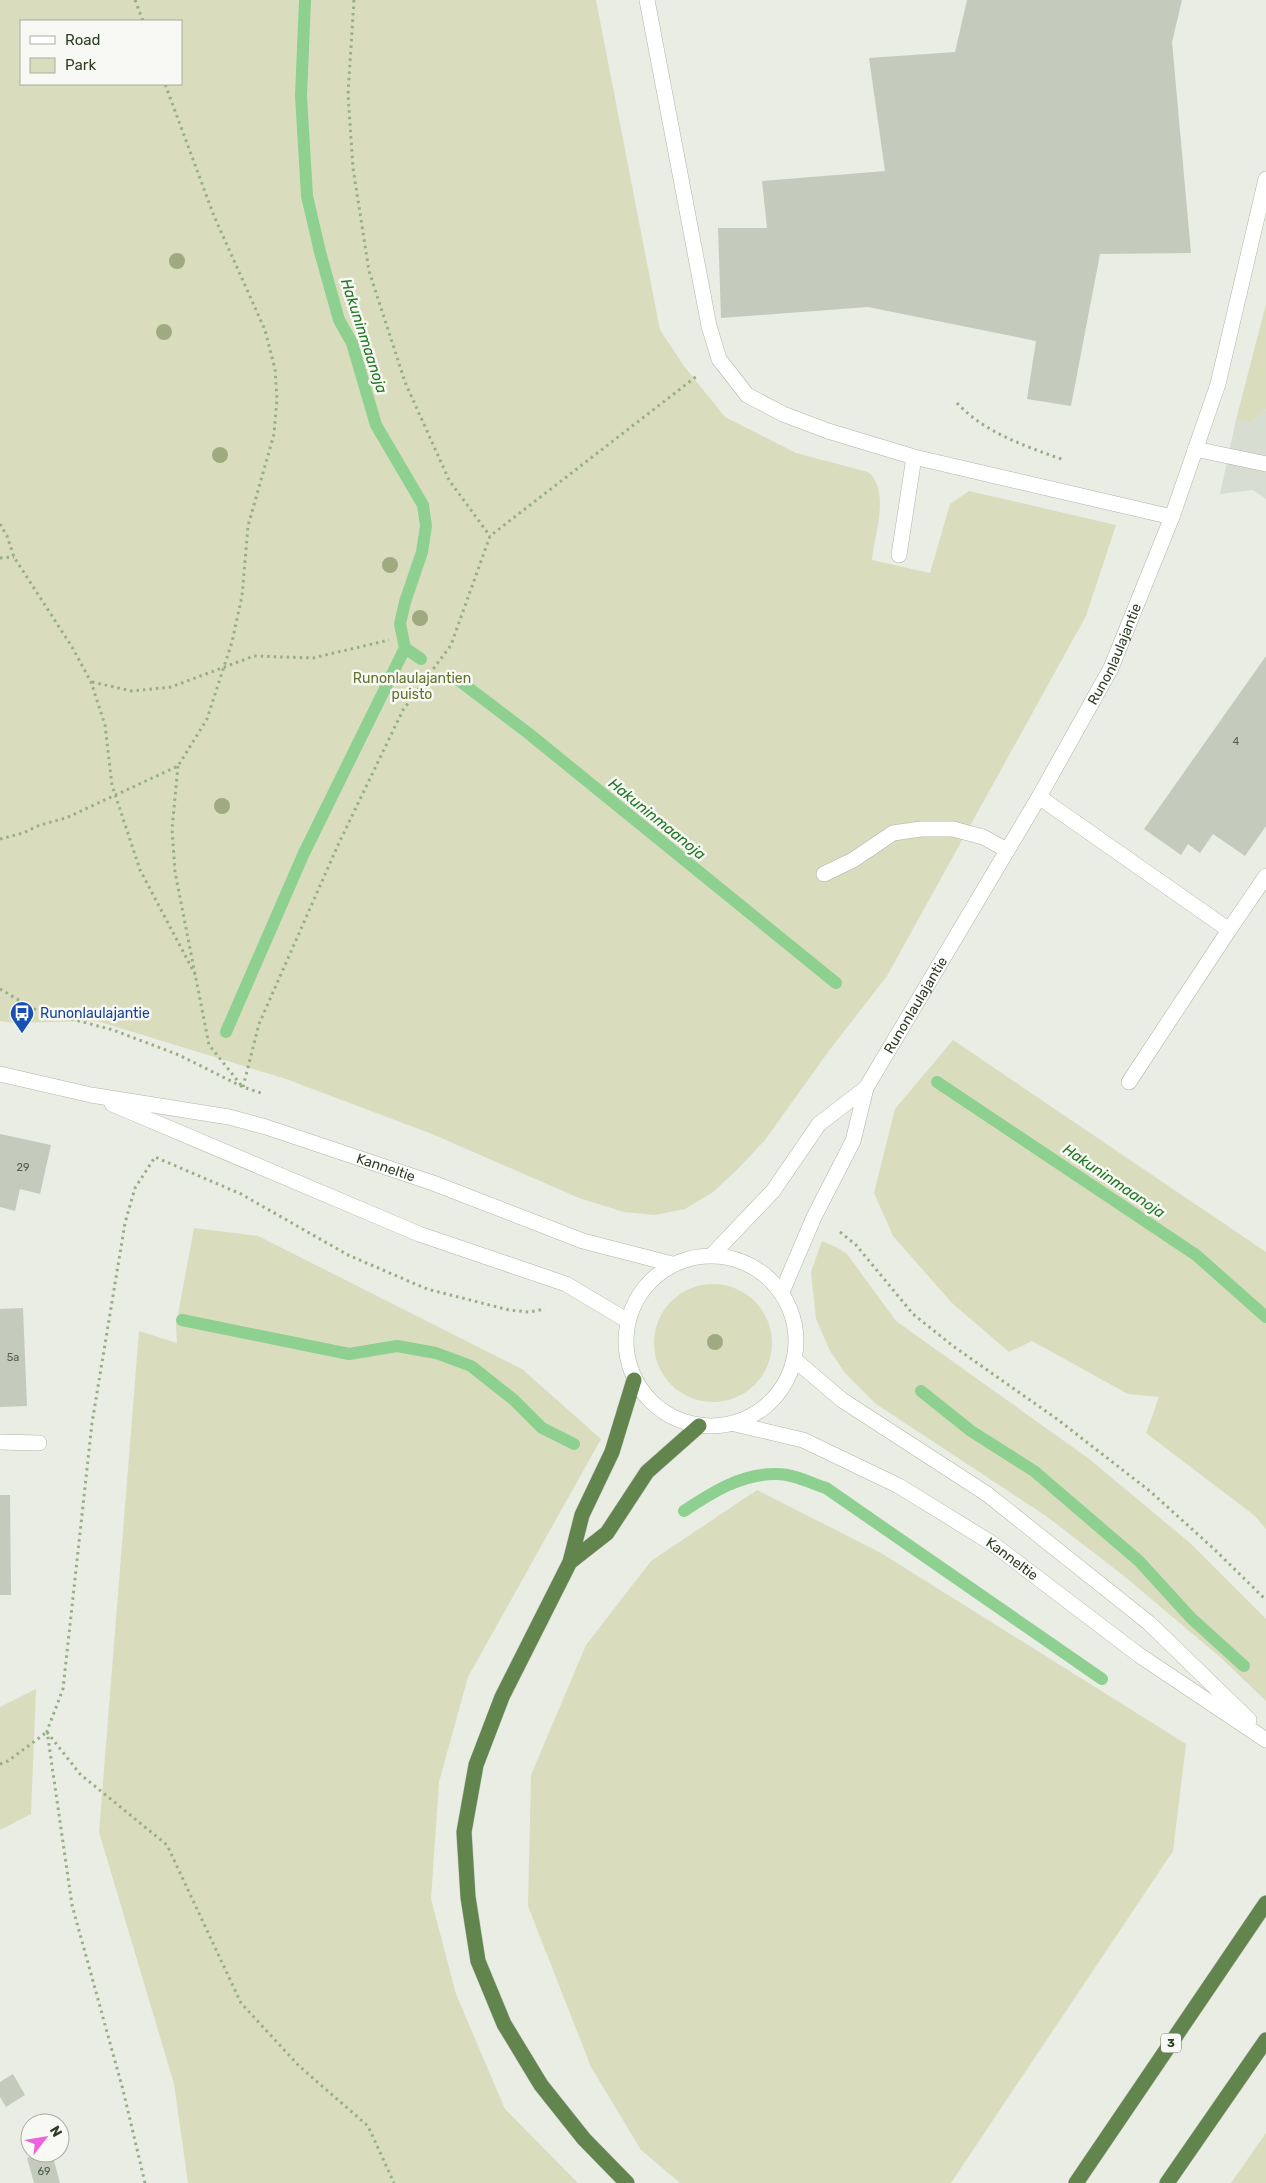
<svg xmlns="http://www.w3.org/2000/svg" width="1266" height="2183" font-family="Rubik,sans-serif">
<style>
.built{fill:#d8ddd2}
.green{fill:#d9ddbe;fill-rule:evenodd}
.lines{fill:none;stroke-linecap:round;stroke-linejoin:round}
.stream{stroke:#8ed090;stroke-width:12}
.building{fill:#c4cbbc}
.service-casing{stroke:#adb5a7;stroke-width:16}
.minor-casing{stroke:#adb5a7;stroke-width:16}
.secondary-casing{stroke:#adb8a2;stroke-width:16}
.trunk-casing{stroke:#c4c9c2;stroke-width:16}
.path{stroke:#98af85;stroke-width:3;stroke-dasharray:2.5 4;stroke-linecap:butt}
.service{stroke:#fff;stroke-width:15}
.minor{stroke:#fff;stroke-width:15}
.secondary{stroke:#fff;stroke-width:15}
.trunk{stroke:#62854e;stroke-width:15}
.tree{fill:#9faa80}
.labels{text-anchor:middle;stroke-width:5;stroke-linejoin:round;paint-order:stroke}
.number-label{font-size:11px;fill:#54614a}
.shield{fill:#f8f9f4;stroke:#6b7662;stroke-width:1}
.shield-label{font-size:12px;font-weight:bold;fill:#2e3e24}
.street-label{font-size:14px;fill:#2e3e24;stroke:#f8f9f4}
.park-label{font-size:14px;fill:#62732f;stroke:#f8f9f4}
.transit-label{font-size:14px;fill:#164399;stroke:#f8f9f4;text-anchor:start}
.water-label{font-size:15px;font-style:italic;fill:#207823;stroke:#f8f9f4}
</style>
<rect width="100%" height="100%" fill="#e9ede4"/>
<path class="built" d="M1266,409V499L1253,490L1220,494L1236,420L1250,423Z"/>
<path class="green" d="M0,0H596L660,330L684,366L725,417L796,453L868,472C891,490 874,536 872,560L930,573L950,504L969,491L1116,525L1086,616L887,976L828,1052L765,1140L738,1169L713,1192L685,1209L654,1215L624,1212L579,1198L432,1134L286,1079L97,1021L13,1023L0,1021ZM21,21H181V84H21Z
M1266,304V409L1250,423L1236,420Z
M953,1040L1266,1252V1529L1255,1516L1146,1433L1159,1397L1128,1394L1032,1341L1009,1352L952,1303L893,1236L874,1193L895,1109Z
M194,1228L258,1236L522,1369L601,1439L468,1677L439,1782L431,1899L456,1994L505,2109L578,2183H188L174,2084L99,1832L139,1331L177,1343L176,1325Z
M822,1241L838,1248L847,1254L896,1321L1088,1458L1190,1543L1266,1619V1701L1220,1657L1124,1576L1046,1516L876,1404L845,1373L830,1351L816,1319L811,1272Z
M654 1343a59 59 0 1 1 118 0a59 59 0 1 1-118 0Z
M757,1490L881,1553L1186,1744L1173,1851L951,2183H680L641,2150L591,2067L528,1906L531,1775L586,1645L651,1561Z
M36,1689L31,1814L0,1830V1707Z
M1266,2133V2183H1231Z"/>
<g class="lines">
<path class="stream" d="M305,0L301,96L307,196L320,252L339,320L352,343L376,425L423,505L426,526L422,552L405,602L400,624L405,648L421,659
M457,679L528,733L836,983
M226,1032L304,853L405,648
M937,1082L1196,1255L1266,1317
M182,1320L349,1354L397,1346L436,1353L471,1366L514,1400L542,1428L574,1444
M921,1391L971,1431L1034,1471L1139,1561L1191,1618L1244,1666
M684,1511C711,1493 742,1473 777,1474C793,1474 811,1483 826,1488L1102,1679"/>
</g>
<path class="building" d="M967,0H1182L1172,42L1191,253L1100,254L1071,406L1027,399L1036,341L868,307L721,318L718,228H767L762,181L885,171L869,58L955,52Z
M1266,656V826L1245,856L1213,834L1200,853L1188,844L1181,855L1144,829Z
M0,1134L51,1145L40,1194L20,1189L15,1211L0,1207Z
M23,1308L27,1406L0,1407V1309Z
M0,1495H10L11,1595H0Z
M13,2074L25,2095L6,2107L0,2097V2082Z
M46,2153H52L60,2183H34L27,2158Z"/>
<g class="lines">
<g class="service-casing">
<path id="service" d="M647,0L709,326L719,359L747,395L783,414L828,431L914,457L1172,517
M1195,449L1266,464
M899,555L914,457
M1039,797L1229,930L1266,876
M824,874L853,860L893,833L921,829H953L983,837L1007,850
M1129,1082L1229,930
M0,1442L39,1443"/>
</g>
<g class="minor-casing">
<g id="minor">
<path d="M712,1255L773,1191L819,1124L866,1088"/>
<path id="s1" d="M782,1292L814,1217L853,1141L866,1088L1039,797L1111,668L1172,517L1218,384L1266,179"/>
</g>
</g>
<g class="secondary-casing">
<g id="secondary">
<path id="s2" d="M0,1074L91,1095L229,1117L266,1127L433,1183L583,1241L672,1264"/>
<path d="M112,1104L419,1234L566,1284L628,1321"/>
<circle cx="711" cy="1341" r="85"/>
<path d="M795,1360L842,1400L987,1494L1149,1623L1249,1720"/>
<path id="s3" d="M735,1424L803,1440L899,1486L993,1544L1139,1655L1266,1740"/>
</g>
</g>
<g class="trunk-casing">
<path id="trunk" d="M570,1562L607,1533L647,1472L699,1426
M627,2183L584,2139L541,2085L504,2024L478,1961L468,1897L464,1832L476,1765L502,1697L570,1562L582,1515L612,1452L634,1380
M1076,2183L1266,1903
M1167,2183L1266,2040"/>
</g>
<path class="path" d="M135,0L143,21
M354,0L348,94L353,168L369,271L405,382L449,480L490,536
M957,403C985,433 1025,446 1064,460
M0,524L7,536L14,557L72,647L91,682L105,725L112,785L140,870L196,976
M0,558L14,557
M92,682L132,691L171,687L254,656L313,658L389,640
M178,766L172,829L175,872L209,1045L241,1085
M0,839L23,833L40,825L66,818L178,766L207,719L232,642L242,596L248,526L274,434L277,399L275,369L265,330L214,216L165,84
M0,989L34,1009L113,1030L179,1055L243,1087L264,1094
M243,1087L259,1024L338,845L403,710L451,645L490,536L697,376
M840,1232L856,1245L913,1314L953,1346L1057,1419L1151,1492L1214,1549L1266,1600
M47,1732L80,1774L167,1845L241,2003L299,2066L368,2126L394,2183
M0,1764L8,1761L47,1732
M145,2183L123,2090L72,1905L47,1731L63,1689L92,1423L125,1223L135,1188L155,1157L241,1194L348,1255L427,1289L509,1310L529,1312L545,1309"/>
<use href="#service" class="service"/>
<use href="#minor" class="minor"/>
<use href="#secondary" class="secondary"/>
<use href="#trunk" class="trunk"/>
</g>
<g class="tree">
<circle cx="177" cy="261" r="8"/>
<circle cx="164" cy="332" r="8"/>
<circle cx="220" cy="455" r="8"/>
<circle cx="390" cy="565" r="8"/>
<circle cx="420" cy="618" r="8"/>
<circle cx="222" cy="806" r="8"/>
<circle cx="715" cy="1342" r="8"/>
</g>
<defs>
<g id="bus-pin" transform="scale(1.25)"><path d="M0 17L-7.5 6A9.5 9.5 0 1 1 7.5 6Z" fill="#1a4fb4" stroke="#f8f9f4"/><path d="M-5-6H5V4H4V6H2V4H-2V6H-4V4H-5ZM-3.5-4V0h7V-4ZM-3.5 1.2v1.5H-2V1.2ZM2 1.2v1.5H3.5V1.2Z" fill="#fff"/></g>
</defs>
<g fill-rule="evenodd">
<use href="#bus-pin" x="22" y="1013"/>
</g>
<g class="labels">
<g class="number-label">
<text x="1236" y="745">4</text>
<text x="23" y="1171">29</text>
<text x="13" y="1361">5a</text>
<text x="44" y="2175">69</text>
</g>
<rect class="shield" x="1161" y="2033.5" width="20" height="19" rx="4"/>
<g class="shield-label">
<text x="1171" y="2047">3</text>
</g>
<g class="street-label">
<text dy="5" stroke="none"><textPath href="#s1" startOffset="722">Runonlaulajantie</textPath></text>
<text dy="5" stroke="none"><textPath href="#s1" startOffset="318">Runonlaulajantie</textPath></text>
<text dy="5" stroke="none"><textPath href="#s2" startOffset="398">Kanneltie</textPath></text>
<text dy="5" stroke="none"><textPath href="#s3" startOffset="311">Kanneltie</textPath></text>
</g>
<g class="park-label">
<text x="412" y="683">Runonlaulajantien<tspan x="412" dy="16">puisto</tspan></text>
</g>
<g class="transit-label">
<text x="40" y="1018">Runonlaulajantie</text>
</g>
<g class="water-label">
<text transform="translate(364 336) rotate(72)" y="5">Hakuninmaanoja</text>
<text transform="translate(657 819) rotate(39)" y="5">Hakuninmaanoja</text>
<text transform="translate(1114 1181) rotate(34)" y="5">Hakuninmaanoja</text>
</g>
</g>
<rect x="20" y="20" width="162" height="65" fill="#f8f9f4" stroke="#a7aea1"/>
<rect x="30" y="36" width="25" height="8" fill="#ffffff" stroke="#a7aea1"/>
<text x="65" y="45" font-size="15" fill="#2e3e24">Road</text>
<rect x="30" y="58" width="25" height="15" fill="#d9ddbe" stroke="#a7aea1"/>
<text x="65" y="70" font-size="15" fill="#2e3e24">Park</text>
<g transform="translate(45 2138) rotate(59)"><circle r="24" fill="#f8f9f4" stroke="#a7aea1"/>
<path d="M0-4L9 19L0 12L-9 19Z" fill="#ed62dd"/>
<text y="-8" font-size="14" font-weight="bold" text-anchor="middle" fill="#2e3e24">N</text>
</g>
</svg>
